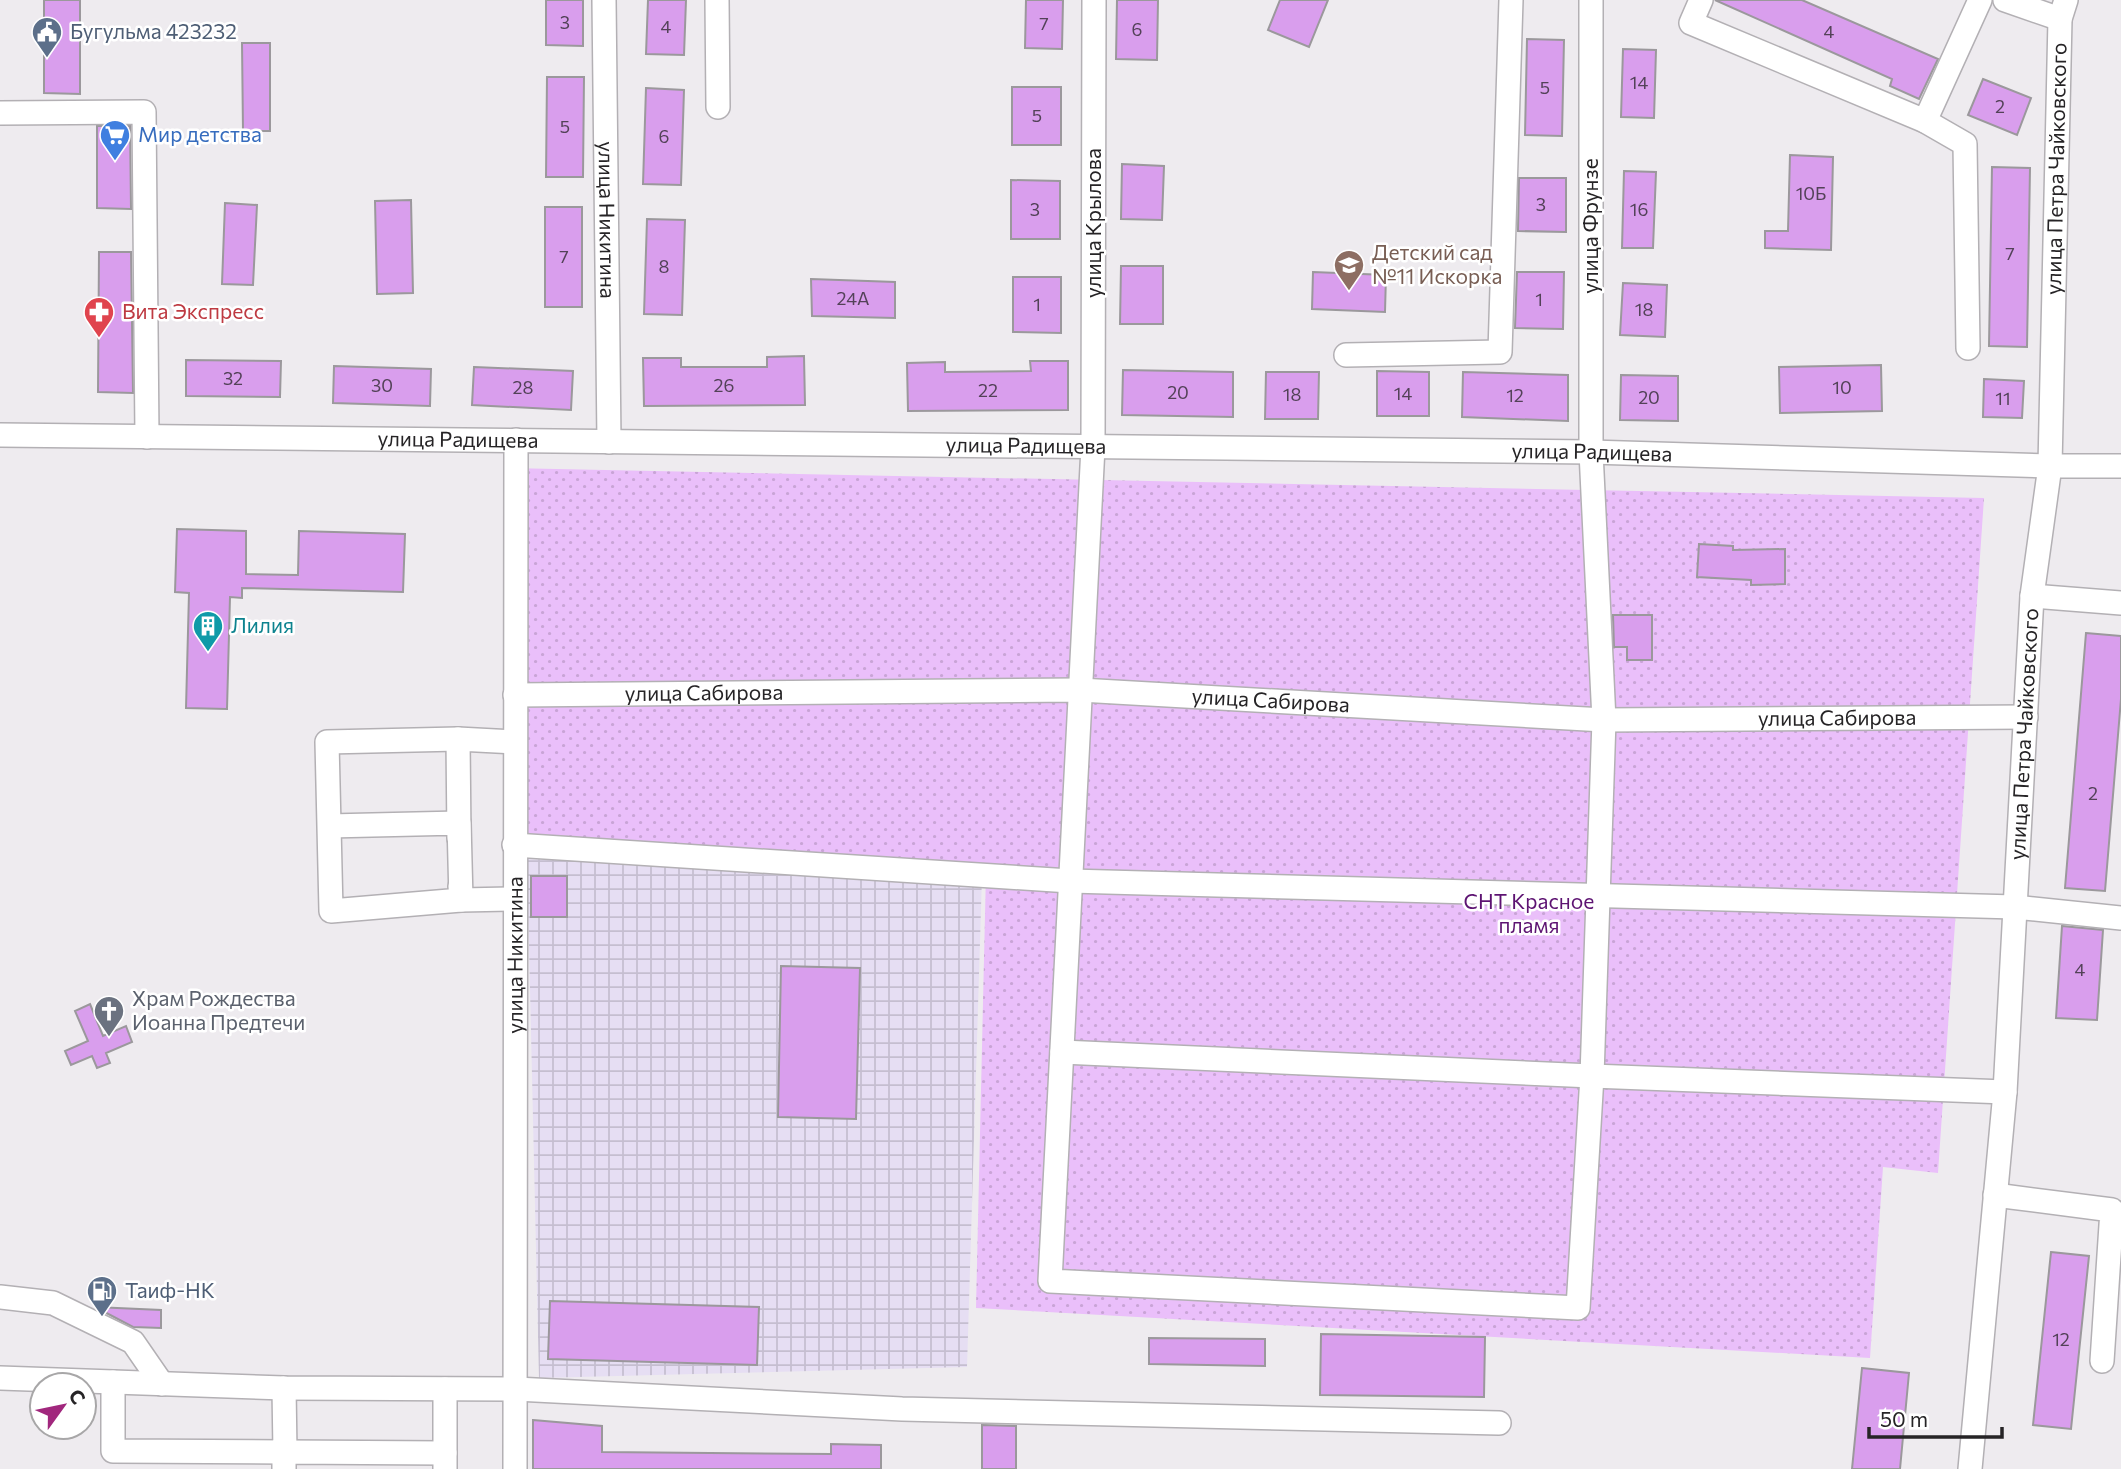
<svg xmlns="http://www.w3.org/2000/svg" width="2121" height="1469" font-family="Commissioner,sans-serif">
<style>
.industrial{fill:url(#industrial-grid)}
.garden{fill:url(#garden-dots)}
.building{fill:#d99eed;stroke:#9b989c;stroke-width:2}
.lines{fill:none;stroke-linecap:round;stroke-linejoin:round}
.minor-casing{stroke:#b3b0b4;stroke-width:26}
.minor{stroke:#fff;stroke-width:23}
.labels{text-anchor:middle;stroke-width:5;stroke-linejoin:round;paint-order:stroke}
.number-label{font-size:18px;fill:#534258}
.service-label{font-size:21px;fill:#4e5e75;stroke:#fff;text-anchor:start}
.shop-label{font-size:21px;fill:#366cbe;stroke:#fff;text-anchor:start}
.street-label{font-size:21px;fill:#262426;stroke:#fff}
.education-label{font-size:21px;fill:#785e54;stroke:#fff;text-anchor:start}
.health-label{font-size:21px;fill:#be3a42;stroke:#fff;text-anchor:start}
.culture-label{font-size:21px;fill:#0d838f;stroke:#fff;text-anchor:start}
.park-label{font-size:21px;fill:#5d1372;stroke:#fff}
.worship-label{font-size:21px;fill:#5b616d;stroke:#fff;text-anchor:start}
</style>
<defs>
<pattern id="industrial-grid" width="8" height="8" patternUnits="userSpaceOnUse" patternTransform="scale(1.75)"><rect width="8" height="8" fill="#e6def3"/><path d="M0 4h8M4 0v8" fill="none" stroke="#c5bed0"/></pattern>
<pattern id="garden-dots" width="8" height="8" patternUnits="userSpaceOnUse" patternTransform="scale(1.75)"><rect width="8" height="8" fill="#eabffa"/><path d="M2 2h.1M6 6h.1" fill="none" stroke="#c9a4d6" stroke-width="1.8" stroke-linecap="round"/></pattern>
</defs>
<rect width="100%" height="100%" fill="#eeebef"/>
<path class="industrial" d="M527,859L982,876L967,1367L539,1378Z"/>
<path class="garden" d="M507,468L1984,498L1938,1173L1883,1167L1870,1358L976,1308L986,872L504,852Z"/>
<path class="building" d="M44,0H80V94L44,93Z
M546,0H583V46L546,45Z
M648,0H686L684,55L646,54Z
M1026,0H1063L1062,49L1025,48Z
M1117,0H1158L1157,60L1116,59Z
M1280,0H1328L1309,47L1268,30Z
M1715,0H1802L1938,59L1919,99L1890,86L1892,79Z
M1527,39L1564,40L1562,136L1525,135Z
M242,43H270V131H243Z
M1623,49L1656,50L1654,118L1621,117Z
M547,77H584L583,177H546Z
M1983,79L2031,98L2017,135L1968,115Z
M1012,87H1061V145H1012Z
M646,88L684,90L681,185L643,184Z
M97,126H130L131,209L97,208Z
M1790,155L1833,157L1831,250L1765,248V231H1788Z
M1122,164L1164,166L1162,220L1121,219Z
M1992,167L2030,168L2027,347L1989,346Z
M1624,171L1656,172L1653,248H1622Z
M1519,178H1566V232L1518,231Z
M1011,180L1060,181V239H1011Z
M411,200L413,293L377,294L375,201Z
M225,203L257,205L253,285L222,284Z
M545,207H582V307H545Z
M647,219L685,220L682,315L644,314Z
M99,252H131L133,393L98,392Z
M1121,266H1163V324H1120Z
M1313,272L1386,275L1385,312L1312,309Z
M1517,272H1564L1563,329L1515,328Z
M1013,277H1061V333L1013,332Z
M811,279L895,282V318L812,316Z
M1623,283L1667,285L1665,337L1620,335Z
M804,356L805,405L644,406L643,358H681V367H767V357Z
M186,360L281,361L280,397L186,396Z
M1030,361H1068V410L908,411L907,363L945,362V372L1031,371Z
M1881,365L1882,411L1780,413L1779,367Z
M334,366L431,369L430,406L333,403Z
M474,367L573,371L571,410L472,405Z
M1123,370L1233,372V417L1122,415Z
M1377,371L1429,372V416H1377Z
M1266,372H1319L1318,419H1265Z
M1463,372L1568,375V421L1462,417Z
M1621,375L1678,376V421L1620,420Z
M1984,379L2024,381L2022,418L1983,417Z
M177,529L246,531V574L298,575L299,531L405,534L403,592L242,588V598L230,597L227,709L186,708L189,593L175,592Z
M1699,544L1733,546V550L1785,549V584L1751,585V580L1697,577Z
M1613,615H1652V660H1627V647H1614Z
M2086,633L2121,636V699L2105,891L2065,888Z
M531,876H567V917H531Z
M2062,926L2103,930L2097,1020L2056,1018Z
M781,966L860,968L856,1119L778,1117Z
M90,1004L103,1036L126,1026L132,1042L106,1053L110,1063L97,1068L92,1056L71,1065L65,1051L88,1041L75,1011Z
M2051,1252L2089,1256L2071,1429L2033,1425Z
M550,1301L759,1307L757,1365L548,1359Z
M95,1307L161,1310V1328L133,1327Z
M1321,1334L1485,1337L1484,1397L1320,1395Z
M1149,1338L1265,1339V1366L1149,1364Z
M1862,1368L1909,1373L1900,1469H1852Z
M533,1420L602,1426V1452L831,1454V1444L881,1445V1469H533Z
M982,1425L1016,1426V1469H982Z"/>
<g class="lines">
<g class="minor-casing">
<g id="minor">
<path id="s1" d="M604,0L609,442"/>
<path d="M717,0L718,107"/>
<path d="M1094,0L1093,447L1050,1281L1578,1308L1592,1076L1604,720L1591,452V0"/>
<path d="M1701,0L1691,23L1925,121"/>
<path d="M2005,0L2060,19"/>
<path d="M0,113L144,112L147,437"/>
<path d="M1968,348L1965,144L1925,121L1980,0"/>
<path d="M1346,355L1500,352L1511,0"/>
<path id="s2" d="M0,435L1591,452L2050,466H2121"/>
<path d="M2032,596L2121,603"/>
<path id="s3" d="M515,695L1080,690L1604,720L2026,717"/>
<path d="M329,826L459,823L461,900L331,911L327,742L458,739"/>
<path d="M459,838L458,739L514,742"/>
<path d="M514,845L1070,881L2015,907L2121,918"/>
<path d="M460,886L461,900L514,899"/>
<path d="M1062,1052L1592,1076L2005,1092"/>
<path d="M1995,1195L2112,1210L2102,1361"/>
<path d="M0,1297L53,1303L133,1342L162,1384"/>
<path d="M0,1378L284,1388L516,1389L902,1409L1499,1423"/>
<path d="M113,1382V1451L285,1452L284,1388"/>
<path d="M284,1469V1452L445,1453"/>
<path d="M445,1469V1389"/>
<path id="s4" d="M515,1469L516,440"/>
<path id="s5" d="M1970,1469L2005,1092L2032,596L2050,466L2060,19L2066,0"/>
</g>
</g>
<use href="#minor" class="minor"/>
</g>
<defs>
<g id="civic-pin" transform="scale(1.575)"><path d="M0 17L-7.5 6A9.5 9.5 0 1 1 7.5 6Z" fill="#5c6f8a" stroke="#fff"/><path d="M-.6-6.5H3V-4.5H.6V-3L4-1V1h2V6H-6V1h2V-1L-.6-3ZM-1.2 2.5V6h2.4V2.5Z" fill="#fff"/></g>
<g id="supermarket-pin" transform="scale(1.575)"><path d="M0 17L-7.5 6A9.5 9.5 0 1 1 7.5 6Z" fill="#3f7fe0" stroke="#fff"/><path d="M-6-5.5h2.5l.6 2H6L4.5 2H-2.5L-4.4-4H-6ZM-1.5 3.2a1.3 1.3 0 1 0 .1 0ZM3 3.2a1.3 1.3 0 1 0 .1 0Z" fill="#fff"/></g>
<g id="school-pin" transform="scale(1.575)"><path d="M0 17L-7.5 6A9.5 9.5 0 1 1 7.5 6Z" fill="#8d6e63" stroke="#fff"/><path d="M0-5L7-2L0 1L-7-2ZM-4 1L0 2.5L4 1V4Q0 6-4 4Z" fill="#fff"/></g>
<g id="pharmacy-pin" transform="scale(1.575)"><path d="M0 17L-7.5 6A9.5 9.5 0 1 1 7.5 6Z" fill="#e0444e" stroke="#fff"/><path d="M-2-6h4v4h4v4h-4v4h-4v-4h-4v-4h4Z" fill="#fff"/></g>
<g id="building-pin" transform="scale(1.575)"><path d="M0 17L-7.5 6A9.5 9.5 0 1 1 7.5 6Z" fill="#0f9aa8" stroke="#fff"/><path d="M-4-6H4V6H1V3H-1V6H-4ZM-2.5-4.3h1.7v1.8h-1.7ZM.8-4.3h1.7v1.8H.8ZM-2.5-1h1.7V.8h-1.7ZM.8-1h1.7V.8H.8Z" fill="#fff"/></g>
<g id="church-pin" transform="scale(1.575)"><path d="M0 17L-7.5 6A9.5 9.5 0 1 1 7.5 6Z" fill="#6b7280" stroke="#fff"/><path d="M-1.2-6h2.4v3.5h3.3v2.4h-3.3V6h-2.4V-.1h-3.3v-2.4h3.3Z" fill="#fff"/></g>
<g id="fuel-pin" transform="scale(1.575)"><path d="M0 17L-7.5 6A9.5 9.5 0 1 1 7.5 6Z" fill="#5c6f8a" stroke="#fff"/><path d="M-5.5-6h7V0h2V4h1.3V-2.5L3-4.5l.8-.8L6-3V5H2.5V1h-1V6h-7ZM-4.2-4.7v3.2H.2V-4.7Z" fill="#fff"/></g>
</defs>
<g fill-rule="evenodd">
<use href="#civic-pin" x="47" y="32"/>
<use href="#supermarket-pin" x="115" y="135"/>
<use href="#school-pin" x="1349" y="265"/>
<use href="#pharmacy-pin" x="99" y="312"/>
<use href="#building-pin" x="208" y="626"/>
<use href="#church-pin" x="109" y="1011"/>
<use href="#fuel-pin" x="102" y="1291"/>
</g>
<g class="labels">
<g class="number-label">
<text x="565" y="29">3</text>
<text x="1044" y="30">7</text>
<text x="666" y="33">4</text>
<text x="1137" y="36">6</text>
<text x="1829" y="38">4</text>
<text x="1639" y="89">14</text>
<text x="1545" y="94">5</text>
<text x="2000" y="113">2</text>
<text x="1037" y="122">5</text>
<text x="565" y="133">5</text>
<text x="664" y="143">6</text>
<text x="1811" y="200">10Б</text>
<text x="1541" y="211">3</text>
<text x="1035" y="216">3</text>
<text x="1639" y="216">16</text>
<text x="2010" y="260">7</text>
<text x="564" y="263">7</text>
<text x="664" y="273">8</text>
<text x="853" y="305">24А</text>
<text x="1539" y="306">1</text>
<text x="1037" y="311">1</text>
<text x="1644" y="316">18</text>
<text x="233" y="385">32</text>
<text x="382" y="392">30</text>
<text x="724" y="392">26</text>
<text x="523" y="394">28</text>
<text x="1842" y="394">10</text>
<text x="988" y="397">22</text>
<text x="1178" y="399">20</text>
<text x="1403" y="400">14</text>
<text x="1292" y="401">18</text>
<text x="1515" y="402">12</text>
<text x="1649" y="404">20</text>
<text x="2003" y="405">11</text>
<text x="2093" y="800">2</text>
<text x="2080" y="976">4</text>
<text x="2061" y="1346">12</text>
</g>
<g class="service-label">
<text x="70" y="39">Бугульма 423232</text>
<text x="125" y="1298">Таиф-НК</text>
</g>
<g class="shop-label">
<text x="138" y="142">Мир детства</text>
</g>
<g class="street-label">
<text dy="7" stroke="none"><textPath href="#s5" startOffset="1304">улица Петра Чайковского</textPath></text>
<text dy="7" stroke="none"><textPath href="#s1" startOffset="220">улица Никитина</textPath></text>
<text transform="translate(1094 223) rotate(-90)" y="7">улица Крылова</text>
<text transform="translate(1591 226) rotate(-90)" y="7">улица Фрунзе</text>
<text dy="7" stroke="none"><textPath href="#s2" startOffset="458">улица Радищева</textPath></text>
<text dy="7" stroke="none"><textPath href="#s2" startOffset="1026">улица Радищева</textPath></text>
<text dy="7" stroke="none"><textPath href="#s2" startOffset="1592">улица Радищева</textPath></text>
<text dy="7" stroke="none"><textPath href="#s3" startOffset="189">улица Сабирова</textPath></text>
<text dy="7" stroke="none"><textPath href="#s3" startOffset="756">улица Сабирова</textPath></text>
<text dy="7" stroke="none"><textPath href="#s3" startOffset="1323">улица Сабирова</textPath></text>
<text dy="7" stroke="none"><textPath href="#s5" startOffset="737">улица Петра Чайковского</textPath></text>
<text dy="7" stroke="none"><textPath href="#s4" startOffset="514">улица Никитина</textPath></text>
</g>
<g class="education-label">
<text x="1372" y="260">Детский сад<tspan x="1372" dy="24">№11 Искорка</tspan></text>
</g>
<g class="health-label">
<text x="122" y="319">Вита Экспресс</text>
</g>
<g class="culture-label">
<text x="231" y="633">Лилия</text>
</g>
<g class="park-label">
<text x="1529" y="909">СНТ Красное<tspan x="1529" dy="24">пламя</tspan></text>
</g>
<g class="worship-label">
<text x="132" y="1006">Храм Рождества<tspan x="132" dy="24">Иоанна Предтечи</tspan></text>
</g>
</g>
<g transform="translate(63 1406) rotate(57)"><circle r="33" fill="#ffffff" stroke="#a8a7a8" stroke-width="2"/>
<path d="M0-5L12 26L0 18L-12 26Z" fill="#a1277d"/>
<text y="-10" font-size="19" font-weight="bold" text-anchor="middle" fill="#262426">С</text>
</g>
<path d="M1869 1427v10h133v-10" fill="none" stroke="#262426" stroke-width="3.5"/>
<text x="1880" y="1427" font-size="21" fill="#262426" stroke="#ffffff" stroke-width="5" paint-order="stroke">50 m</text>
</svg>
